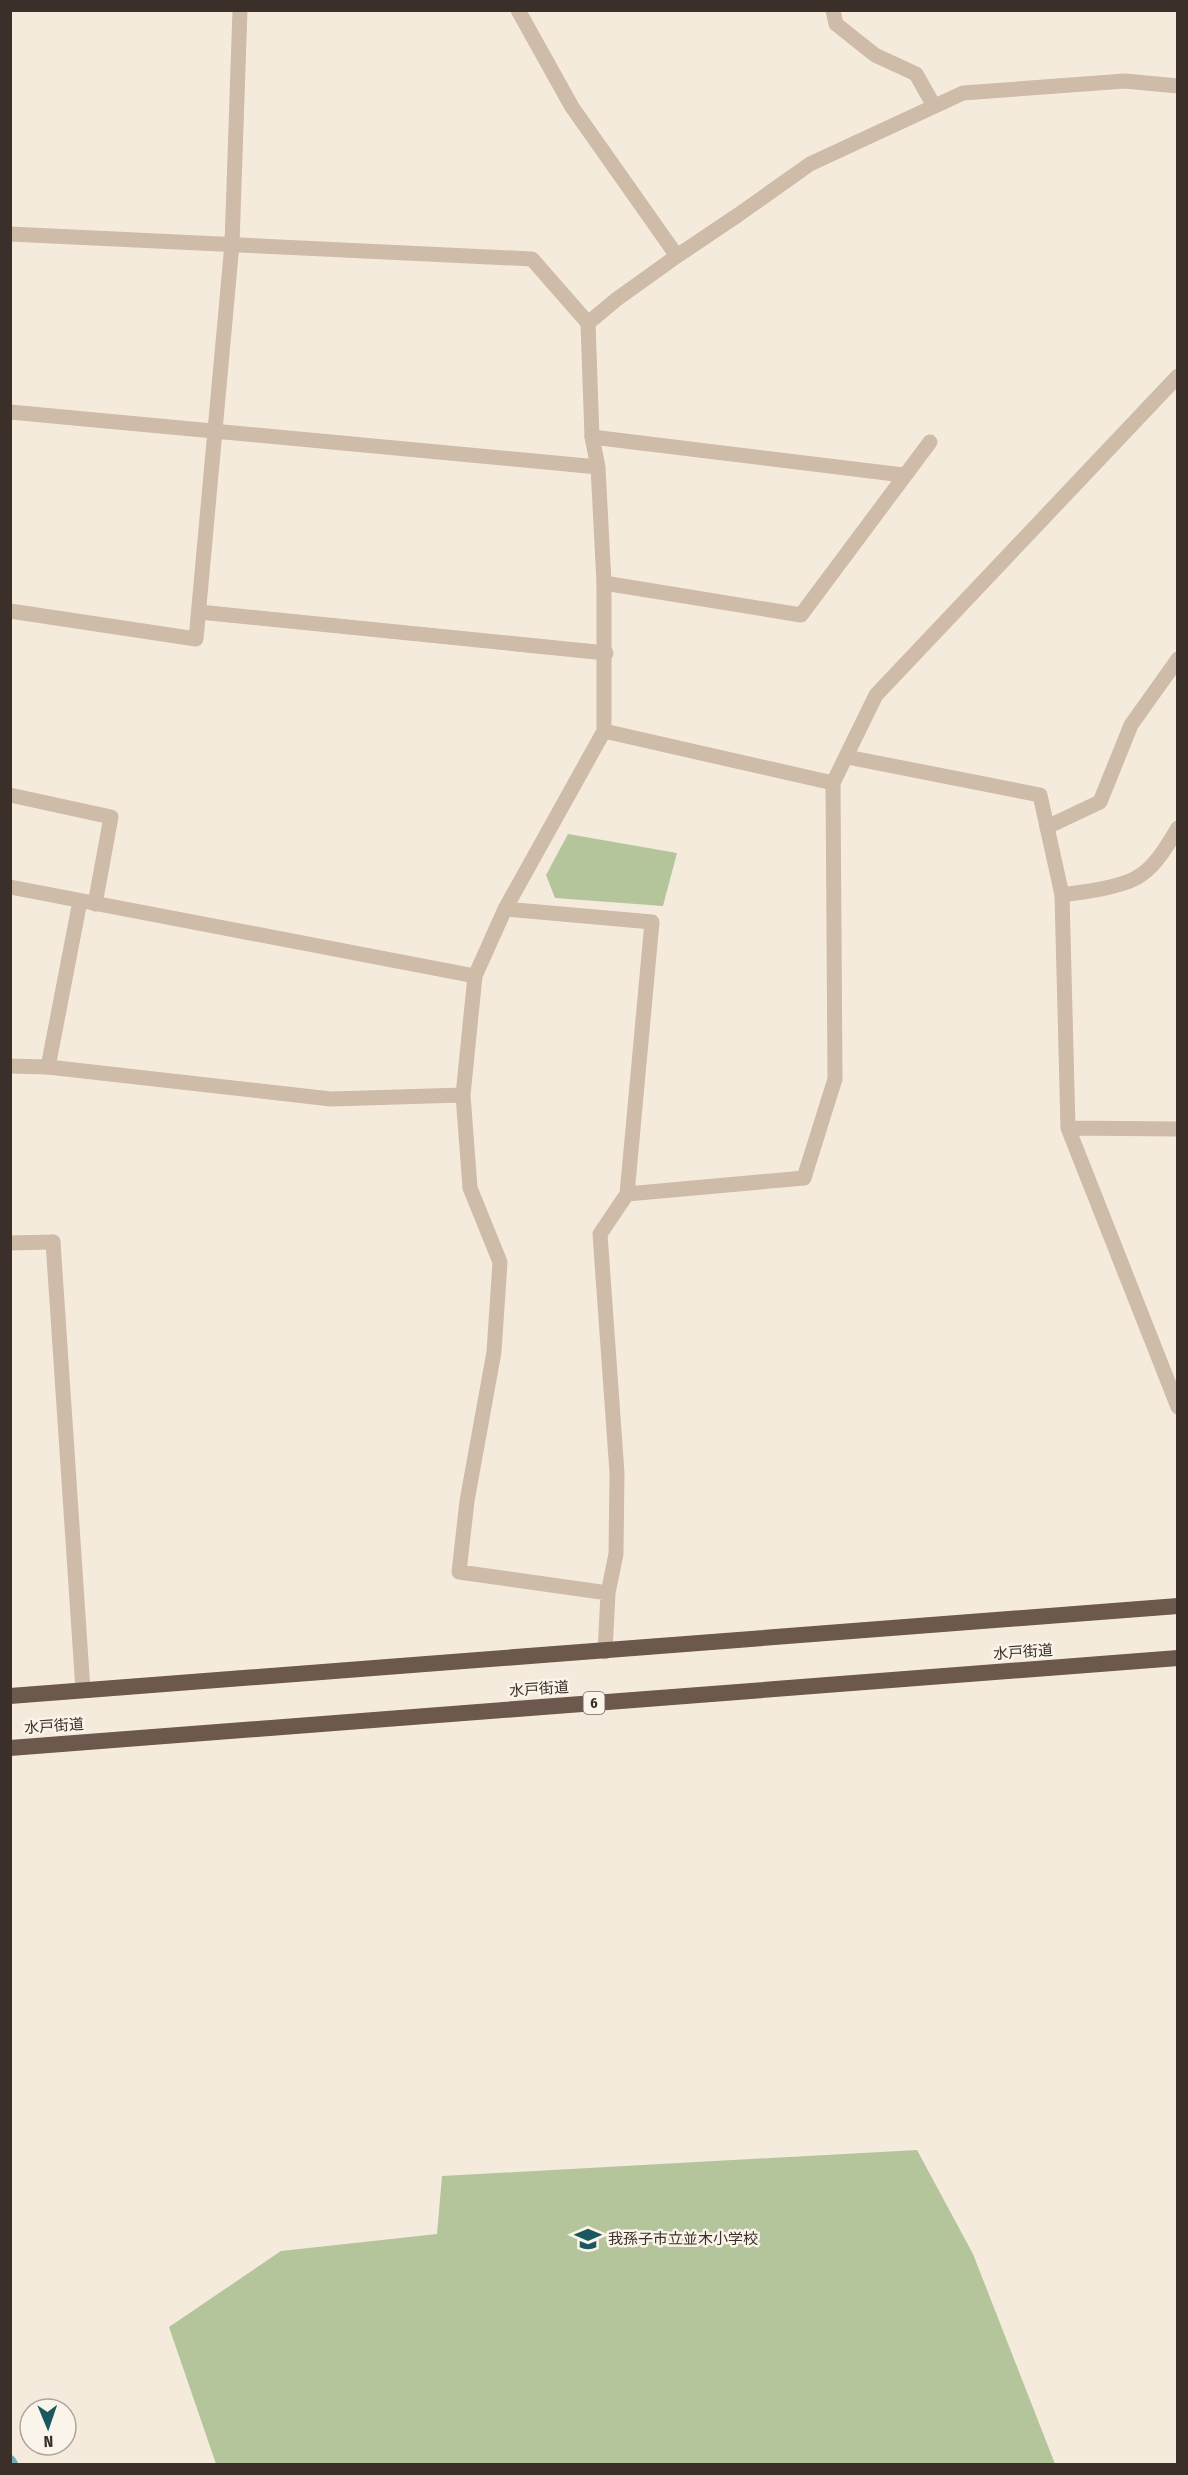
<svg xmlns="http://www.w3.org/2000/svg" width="1188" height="2475" font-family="'Fira Sans Condensed','Noto Sans JP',sans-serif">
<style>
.green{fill:#b5c59b}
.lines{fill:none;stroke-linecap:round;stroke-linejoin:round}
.stream{stroke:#79afb4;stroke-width:12}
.service{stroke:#cebba8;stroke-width:15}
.minor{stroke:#cebba8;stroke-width:15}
.trunk{stroke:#6c584c;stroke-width:16}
.labels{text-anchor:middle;stroke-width:5;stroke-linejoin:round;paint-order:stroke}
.shield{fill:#fbf4ea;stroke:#746a63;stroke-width:1.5}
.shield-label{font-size:14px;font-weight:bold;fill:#3a2f29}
.street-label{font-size:15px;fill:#3a2f29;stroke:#fbf4ea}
.poi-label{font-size:15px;fill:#3a2f29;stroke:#fbf4ea;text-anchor:start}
</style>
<rect width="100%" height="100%" fill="#f5ebdd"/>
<path class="green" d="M568,834L677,853L663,906L555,898L546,875Z
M917,2150L973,2254L1055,2464H216L169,2327L281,2251L437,2234L442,2176Z"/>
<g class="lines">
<path class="stream" d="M10,2461L12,2464"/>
<path class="service" d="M833,10L836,24L875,55L916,74L934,106
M10,234L532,259L588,323
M10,412L598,467
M592,437L903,475
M604,583L801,615L930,442
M10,611L196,639L232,244L240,10
M199,612L606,653
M1047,827L1100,802L1131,725L1178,659
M1062,895C1082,892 1118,888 1136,878C1155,868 1167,846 1178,828
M10,1066L48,1067
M53,1242L83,1690"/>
<path class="minor" d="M518,10L572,107L677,256
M1178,86L1125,81L963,93L810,164L738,215L677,256L617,299L588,323L592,437L598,467L604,583V731L505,909L475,976L463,1095L470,1188L500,1262L494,1352L467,1501L459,1572L608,1593L616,1554L617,1473L600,1234L627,1194L804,1178L835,1079L833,783L876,695L1178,376
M604,731L833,783
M847,757L1040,795L1062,895L1068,1128L1178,1407
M10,795L111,817L95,904
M10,887L475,976
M80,901L48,1067L331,1099L463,1095
M505,909L652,922L627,1194
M1068,1128L1178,1129
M10,1243L53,1242
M605,1652L608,1593"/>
<path class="trunk" d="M10,1696L1178,1606
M10,1748L1178,1658"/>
</g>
<defs>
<g id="school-bare" transform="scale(2.07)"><path d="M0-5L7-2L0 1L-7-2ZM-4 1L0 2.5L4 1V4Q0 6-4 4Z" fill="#1a5860" stroke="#fbf4ea" stroke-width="2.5" paint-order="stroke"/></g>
</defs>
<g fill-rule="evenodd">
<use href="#school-bare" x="588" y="2239"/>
</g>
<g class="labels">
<rect class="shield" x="583.5" y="1692" width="21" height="22" rx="4.5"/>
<g class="shield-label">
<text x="594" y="1708">6</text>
</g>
<g class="street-label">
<text transform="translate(1023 1652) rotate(-4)" y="5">水戸街道</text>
<text transform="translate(539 1689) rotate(-4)" y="5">水戸街道</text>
<text transform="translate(54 1726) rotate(-4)" y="5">水戸街道</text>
</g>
<g class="poi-label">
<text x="608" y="2244">我孫子市立並木小学校</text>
</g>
</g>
<rect width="1188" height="2475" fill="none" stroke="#3a2f29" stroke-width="24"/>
<g transform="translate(48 2427) rotate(178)"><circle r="28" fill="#fbf4ea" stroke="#aea59d" stroke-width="1.5"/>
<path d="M0-4.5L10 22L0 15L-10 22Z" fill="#1a5860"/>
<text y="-9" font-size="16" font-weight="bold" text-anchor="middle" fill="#3a2f29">N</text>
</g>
</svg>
